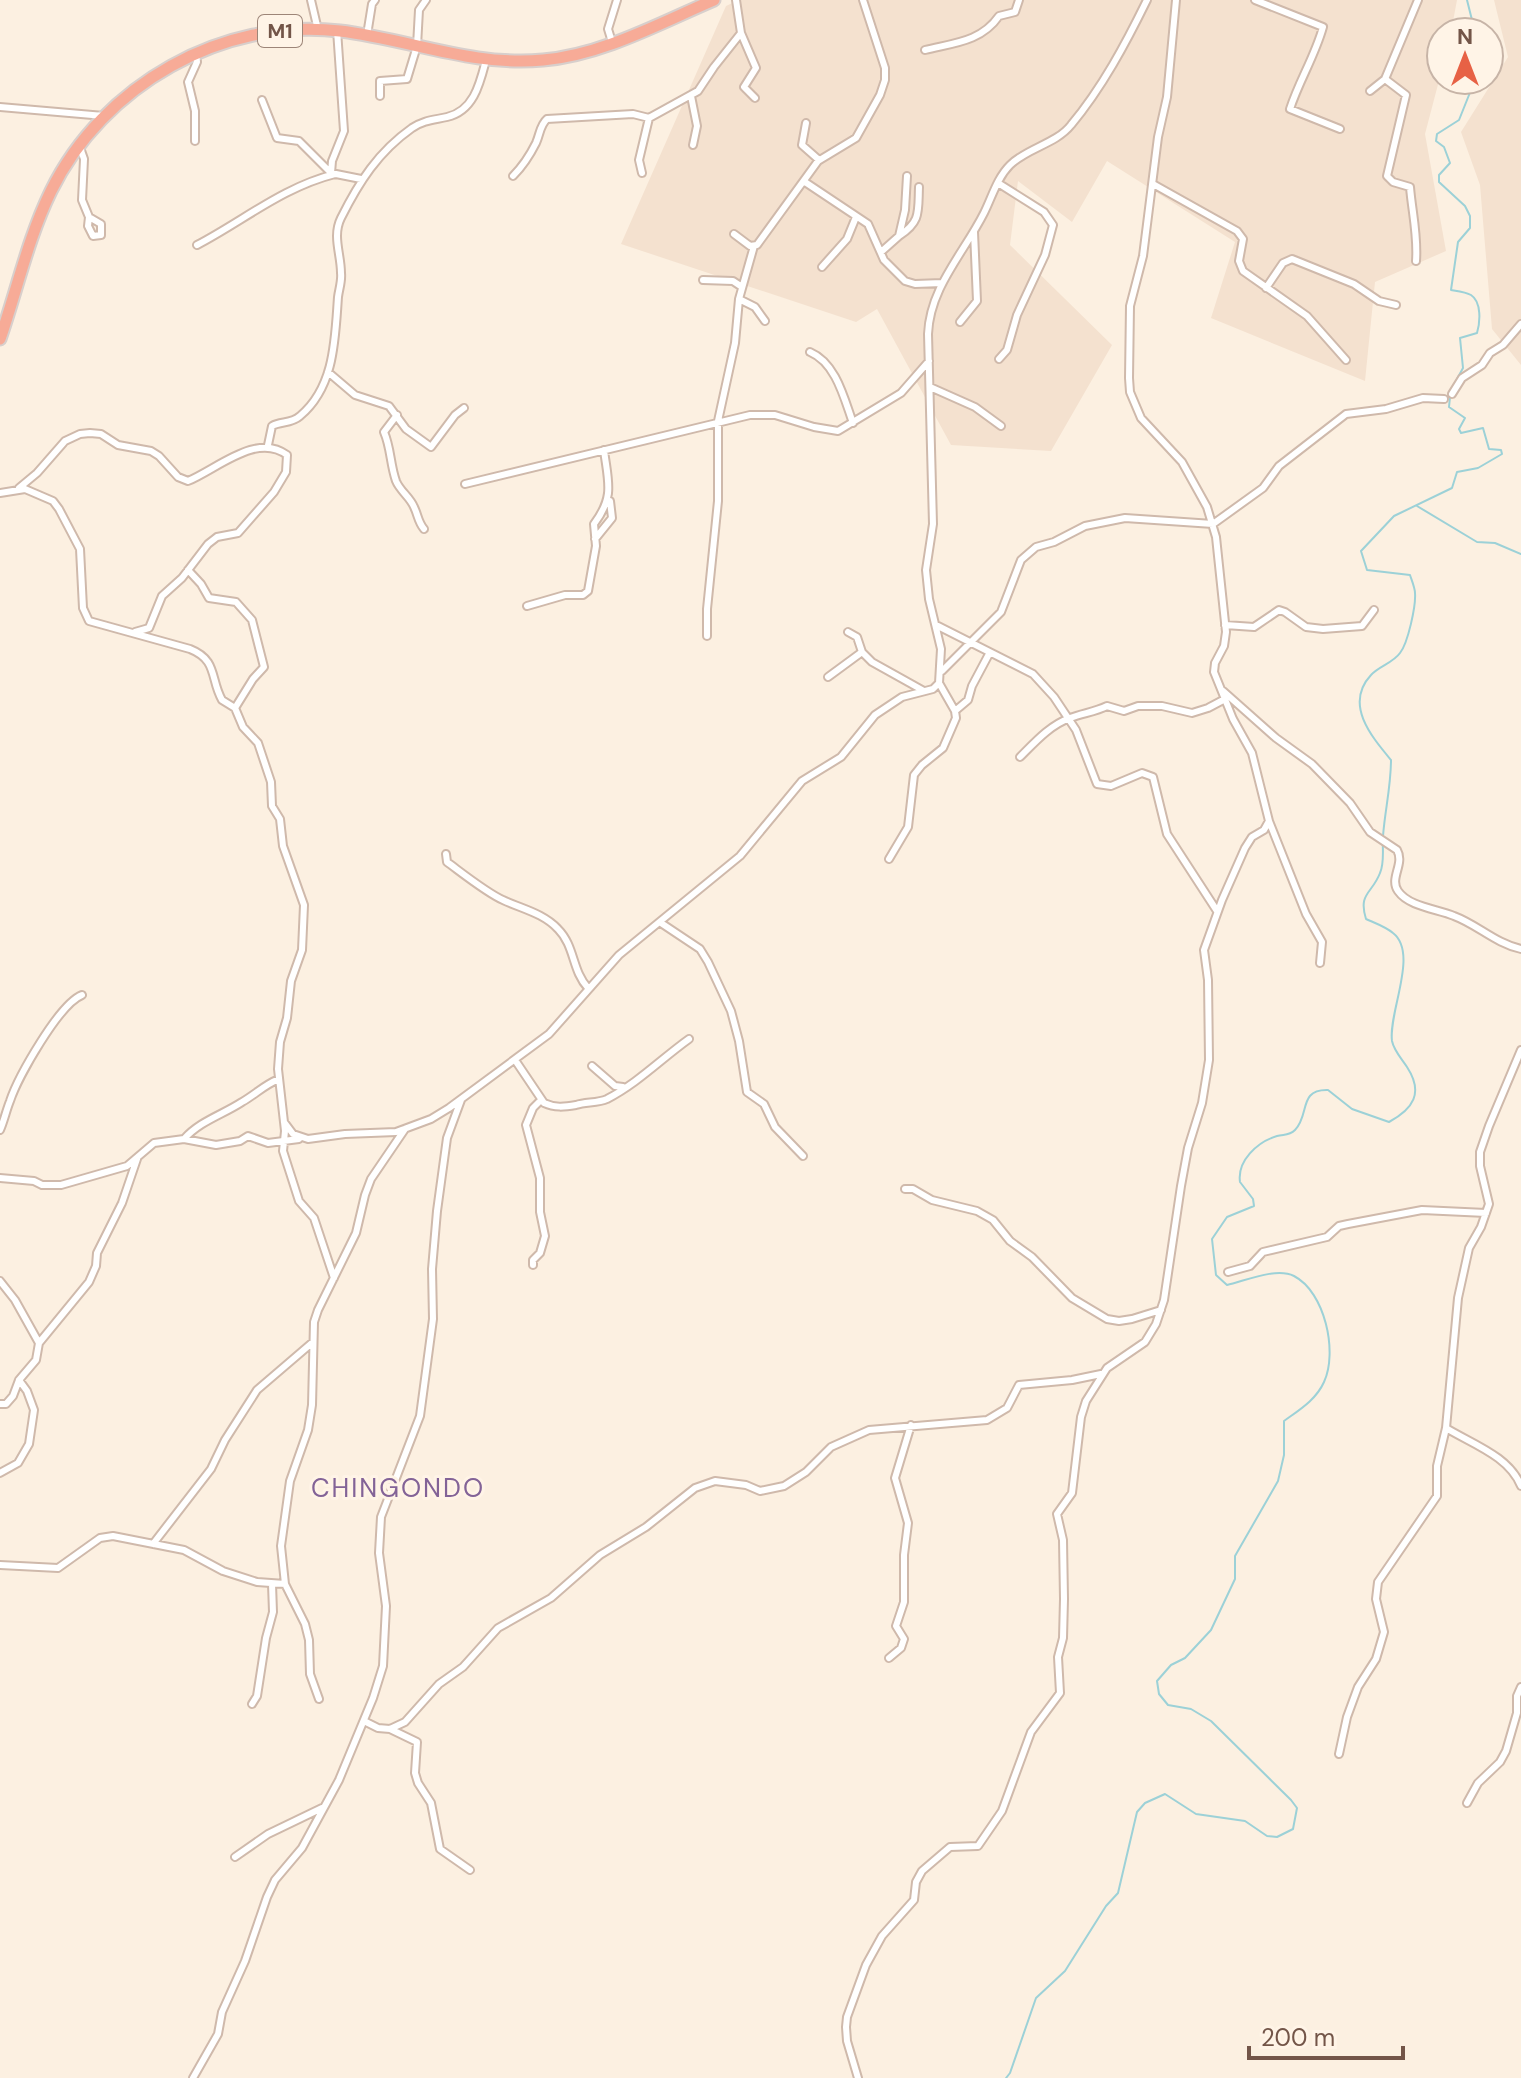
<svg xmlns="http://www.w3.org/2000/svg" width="1521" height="2078" font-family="'DM Sans',sans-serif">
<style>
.residential{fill:#f4e1cf}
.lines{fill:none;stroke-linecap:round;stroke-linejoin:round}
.stream{stroke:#9cd1d7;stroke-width:2}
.street-casing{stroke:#cfb9ab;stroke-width:10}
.highway-casing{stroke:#d8cfcc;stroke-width:15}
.street{stroke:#fff;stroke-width:6}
.highway{stroke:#f7ab97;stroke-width:11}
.labels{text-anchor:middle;stroke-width:6;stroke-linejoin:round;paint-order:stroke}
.shield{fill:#fff4e7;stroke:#9d8578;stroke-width:2}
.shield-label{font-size:20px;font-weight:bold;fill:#735548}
.quarter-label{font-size:26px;letter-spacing:2px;fill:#836397;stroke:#fff4e7}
</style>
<rect width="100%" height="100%" fill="#fcf0e1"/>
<path class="residential" d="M739,0H1457L1451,32H1441V73L1425,134L1446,251L1375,282L1365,381L1211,318L1235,242L1107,161L1072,222L1018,181L1010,245L1112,345L1051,451L951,445L877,309L856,322L621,244L726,6Z
M1494,0H1521V365L1492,329L1480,185L1461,132L1508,57Z"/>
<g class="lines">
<path class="stream" d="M1467,0L1475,32
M1451,390L1463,368L1460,338L1477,333C1480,323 1482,302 1471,295C1466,292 1457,291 1451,290L1458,242L1470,228V216L1465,206L1439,182V175L1450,163L1444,147L1436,141L1437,134L1459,120L1475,80
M1417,506L1477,542L1495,543L1521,554
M1006,2078L1010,2073L1036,1998L1065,1971L1106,1906L1118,1893L1137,1812L1145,1803L1165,1794L1196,1814L1245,1821L1267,1836L1277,1837L1293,1829L1297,1808L1291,1800L1211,1721L1191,1709L1168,1705L1159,1694L1157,1681L1171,1665L1185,1658L1211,1630L1235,1579V1556L1278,1481L1284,1455V1421C1299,1410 1316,1400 1324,1382C1338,1352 1325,1292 1294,1276C1276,1267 1245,1281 1227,1285L1216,1275L1212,1239L1227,1217L1254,1206L1253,1199L1240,1182C1237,1161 1257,1142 1277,1136C1284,1134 1289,1136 1295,1130C1310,1115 1298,1089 1328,1090L1352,1109L1389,1122C1413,1109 1424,1093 1407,1067C1402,1059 1394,1051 1392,1041C1388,1013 1419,953 1393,933C1386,927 1375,923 1366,919C1358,893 1372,894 1380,873C1385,862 1382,848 1383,836C1385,810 1391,786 1391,760C1371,736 1344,704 1371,675C1379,666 1393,663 1400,653C1408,643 1416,606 1415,593C1415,588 1412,581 1410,575L1367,570L1361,551L1394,516L1452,488L1457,472L1478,468L1502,454L1501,450L1489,449L1483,428L1461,433L1459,429L1465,418L1449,407L1450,397"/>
<g class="street-casing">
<path id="street" d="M311,0L318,30
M1255,0L1323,27C1315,56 1299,81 1290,109L1340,129
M741,33L756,68L744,87L755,98
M367,35L372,4L375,0
M612,42L608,29L617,0
M925,50C953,43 981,42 999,16L1015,12L1019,0
M1385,79L1406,95L1387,176L1393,182L1410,187C1412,212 1418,235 1416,261
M1370,91L1385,79L1418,0
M380,96V81L407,79L417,46L419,10L426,0
M691,96L697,126L693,145
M262,100L277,138L299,141L331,173L361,179
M0,107L104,116
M806,123L802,145L819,160
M195,141V111L188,82L197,62L196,53
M79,145L84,159L82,200L89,217L101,224V235L93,236L88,226L89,217
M331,173L332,161L344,131L337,30
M642,173L639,160L649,118L698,91L714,67L741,33L736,0
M513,176C523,166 530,155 536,143C540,134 540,125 547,119L633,114L649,118
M805,182L868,224L884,260L905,281L915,284L942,283
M998,183L1044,212L1053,225L1045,255L1017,315L1007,350L999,359
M1153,184L1237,231L1243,239L1239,261L1243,271L1307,316L1346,360
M734,234L750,246L757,245L818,161L856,138L880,95L885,80V68L863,0
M899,236C921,222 918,212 919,187
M197,245C243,221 283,187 335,174
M881,252L899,236L905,210L907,176
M822,267L847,239L856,217
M703,280L733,281L742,287
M1266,288L1283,263L1292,259L1354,284L1379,301L1396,305
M739,299L754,246
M960,322L977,301L974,232
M810,352C836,363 844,398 853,423
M328,372L355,395L389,406L406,429L431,447L455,415L464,408
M930,387L975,407L1001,426
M1452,394L1462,378L1482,365L1490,353L1503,345L1521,324
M397,415L384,432C391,448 390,464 396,481C400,491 410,497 414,507C418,515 418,522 424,529
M268,445L272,426C281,421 291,424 300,416C335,387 335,338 338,297C339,289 342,281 341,273C341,254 332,236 341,218C359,182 378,152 412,128C424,120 434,120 447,117C474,111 480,83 486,60
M465,484L750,415H775L814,427L838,431L901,393L929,361
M19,488L37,473L65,441L80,434L90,433L101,434L118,445L151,451L159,456L178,477L188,481C217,469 257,432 287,455L286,472L274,492L238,533L217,537L208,544L182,578L162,596L149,628L135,632
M0,493L25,489L53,501L59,509L80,549L83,608L89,621L190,649C218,660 210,679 222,700L235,708L243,727L258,743L271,782L272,806L280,819L283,846L304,905L302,950L291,981L287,1018L280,1042L278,1069L285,1131L283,1151L299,1201L314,1218L334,1278
M595,539L612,518L610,501
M188,570L201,584L209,598L236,602L252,620L264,667L253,679L235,708
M527,606L565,595H583L588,591L596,546L594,524C615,496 608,482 604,450
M1225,625L1254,627L1279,610L1285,612L1306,627L1323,629L1362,626L1374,610
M938,626L1033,674L1054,697L1076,730L1097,784L1111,786L1142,773L1153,777L1167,834L1217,911
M848,632L857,637L862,652L872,662L924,691
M707,636V609L718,501V421L735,343L739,299L755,307L765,321
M942,671L1001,612L1021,560L1036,547L1054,542L1085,526L1125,518L1213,524L1263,488L1279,466L1346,414L1386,409L1423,398L1444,399
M828,677L862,652
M1223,691L1276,738L1312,764L1350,803L1370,832L1397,850C1405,864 1389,878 1398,891C1409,907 1438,909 1454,916C1478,925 1495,943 1521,949
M955,711L968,700L972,686L989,654
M1020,757C1035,742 1050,725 1070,718C1083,713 1095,712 1107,706L1124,711L1138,706H1162L1192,713L1208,708L1225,699
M1269,821L1306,914L1322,942L1320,963
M446,854L447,862C462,873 487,893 503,900C522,909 543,913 558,929C575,946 572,971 588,988
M889,859L908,827L914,775L922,765L943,748L956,718L955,711L939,683
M661,923L700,949L708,962L731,1011L739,1041L747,1092L764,1104L775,1127L803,1156
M515,1060L544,1103C555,1108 564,1107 576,1105C586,1102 598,1103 607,1099C638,1083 661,1059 689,1039
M592,1066L615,1086L623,1087
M284,1122L293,1134L308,1139L345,1134L396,1132L431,1119L449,1108L549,1034L619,955L740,856L802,781L841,757L875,715L902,697L933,689L939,683L941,649L929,599L926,570L933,524L928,334C930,287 964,253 984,213C992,197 997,178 1010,165C1027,148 1056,144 1071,125C1102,88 1126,43 1147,0
M0,1130C4,1121 6,1111 10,1101C18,1077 59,1004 82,995
M184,1139C200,1121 222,1115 242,1102C256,1094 264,1085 279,1079
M0,1178L34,1181L42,1185H61L127,1166L154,1143L184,1139L216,1145L240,1141L248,1136L268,1143L299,1139
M905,1189H913L932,1200L977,1211L993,1220L1010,1241L1032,1257L1072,1298L1107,1319L1119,1321L1132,1319L1161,1310
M533,1265V1260L540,1253L545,1236L540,1212V1178L526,1125L533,1108L541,1100
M1228,1272L1250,1266L1263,1252L1327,1237L1339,1226L1348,1224L1422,1210L1486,1213
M0,1281L15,1300L39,1343L36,1360L19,1380L13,1396L6,1404H0
M39,1343L89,1282L96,1266L97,1253L122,1203L137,1159
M1446,1428C1472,1444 1509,1456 1521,1486
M0,1473L18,1463L29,1444L34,1410L27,1391L19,1380
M153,1544L211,1469L225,1440L257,1390L313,1342
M0,1565L58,1568L100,1538L113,1536L184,1550L223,1571L257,1582L285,1584
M889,1658L901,1648L904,1639L896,1626L904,1602V1555L908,1523L895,1478L911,1425
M319,1699L310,1674L309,1640L305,1624L285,1584L281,1546L290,1481L308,1430L312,1405L314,1322L318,1310L356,1233L365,1195L371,1179L405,1129
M252,1704L257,1696L266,1638L273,1612L272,1584
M364,1721L378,1728L390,1729L405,1722L439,1684L463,1667L498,1628L551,1598L600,1555L646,1527L695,1488L715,1481L746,1485L760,1491L784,1486L806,1472L831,1447L869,1430L987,1420L1007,1408L1019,1385L1072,1380L1101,1374
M390,1729L417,1742L415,1773L418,1783L431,1803L440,1849L470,1870
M1339,1754L1347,1717L1358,1687L1376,1659L1384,1632L1376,1599L1378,1582L1437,1496V1466L1446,1428L1458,1298L1469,1248L1481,1227L1489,1204L1480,1166V1152L1489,1126L1521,1050
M1467,1803L1478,1783L1500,1762L1506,1751L1517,1713V1696L1521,1687
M235,1857L268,1834L322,1808
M193,2078L218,2034L222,2012L245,1961L267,1897L275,1880L302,1848L339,1780L373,1698L383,1666L386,1606L379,1553L381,1517L420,1416L433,1319L432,1269L437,1211L447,1138L461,1100
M858,2078L847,2041L846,2027L847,2017L866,1965L882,1936L914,1900L916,1882L922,1871L950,1847L978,1846L1002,1811L1031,1732L1060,1693L1058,1657L1063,1638L1064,1599L1063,1540L1057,1514L1072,1493L1081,1417L1086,1401L1107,1368L1145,1342L1156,1324L1164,1300L1181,1186L1188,1148L1202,1103L1209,1060L1208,980L1204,950L1222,900L1245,848L1252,837L1264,830L1269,821L1252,753L1233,719L1214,672L1215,663L1224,646L1226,632L1216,537L1207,507L1182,462L1141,418L1130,392L1129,378L1130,306L1143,256L1158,137L1167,97L1176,0"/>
</g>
<g class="highway-casing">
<path id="highway" d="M0,339C17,290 28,238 51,191C103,85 223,17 340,31C408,39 474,67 543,60C602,55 660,23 714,0"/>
</g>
<use href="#street" class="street"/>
<use href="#highway" class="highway"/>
</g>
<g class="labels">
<rect class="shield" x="258" y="15" width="44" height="32" rx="6"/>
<g class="shield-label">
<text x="280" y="38">M1</text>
</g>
<g class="quarter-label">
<text x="398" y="1497">CHINGONDO</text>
</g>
</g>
<g transform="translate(1465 56)"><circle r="38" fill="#fff4e7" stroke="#c7b4a7" stroke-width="2"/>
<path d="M0-6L14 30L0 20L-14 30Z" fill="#e76145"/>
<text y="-12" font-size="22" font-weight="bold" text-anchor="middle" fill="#735548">N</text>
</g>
<path d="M1249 2046v12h154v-12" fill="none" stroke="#735548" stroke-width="4"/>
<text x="1261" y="2046" font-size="24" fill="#735548" stroke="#fff4e7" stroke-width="6" paint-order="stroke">200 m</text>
</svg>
